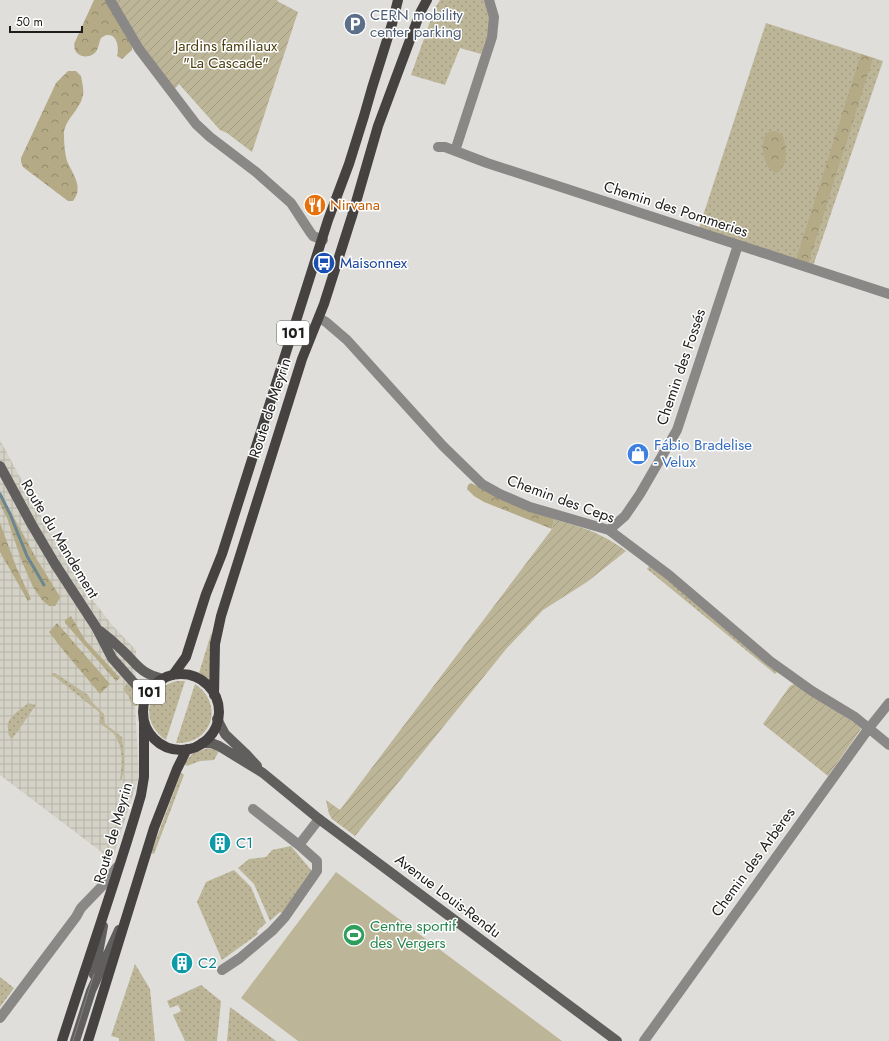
<svg xmlns="http://www.w3.org/2000/svg" width="889" height="1041" font-family="Jost,sans-serif">
<style>
.industrial{fill:url(#industrial-grid)}
.grass{fill:url(#grass-dots)}
.forest{fill:url(#forest-crowns)}
.garden{fill:url(#garden-furrows)}
.pitch{fill:#bcb598}
.lines{fill:none;stroke-linecap:round;stroke-linejoin:round}
.stream{stroke:#698691;stroke-width:3}
.street{stroke:#8a8787;stroke-width:10}
.secondary{stroke:#615e5e;stroke-width:10}
.primary{stroke:#464241;stroke-width:10}
.tram{stroke:#83827f;stroke-width:1}
.labels{text-anchor:middle;stroke-width:3;stroke-linejoin:round;paint-order:stroke}
.shield{fill:#fff;stroke:#61615f;stroke-width:1}
.shield-label{font-size:14px;font-weight:bold;fill:#1d1d1b}
.service-label{font-size:15px;fill:#4e5e75;stroke:#fff;text-anchor:start}
.park-label{font-size:15px;fill:#4b4013;stroke:#fff}
.food-label{font-size:15px;fill:#c56008;stroke:#fff;text-anchor:start}
.street-label{font-size:15px;fill:#1d1d1b;stroke:#fff}
.transit-label{font-size:15px;fill:#164399;stroke:#fff;text-anchor:start}
.shop-label{font-size:15px;fill:#366cbe;stroke:#fff;text-anchor:start}
.culture-label{font-size:15px;fill:#0d838f;stroke:#fff;text-anchor:start}
.leisure-label{font-size:15px;fill:#27864d;stroke:#fff;text-anchor:start}
</style>
<defs>
<pattern id="industrial-grid" width="8" height="8" patternUnits="userSpaceOnUse"><rect width="8" height="8" fill="#d4d2c6"/><path d="M0 4h8M4 0v8" fill="none" stroke="#b6b4aa"/></pattern>
<pattern id="grass-dots" width="8" height="8" patternUnits="userSpaceOnUse"><rect width="8" height="8" fill="#bcb598"/><path d="M2 2h.1M6 6h.1" fill="none" stroke="#a19b82" stroke-width="1.8" stroke-linecap="round"/></pattern>
<pattern id="forest-crowns" width="20" height="18" patternUnits="userSpaceOnUse"><rect width="20" height="18" fill="#b4aa86"/><path d="M2 6a3 3 0 1 1 6 0M12 15a3 3 0 1 1 6 0" fill="none" stroke="#928a6d"/></pattern>
<pattern id="garden-furrows" width="10" height="10" patternUnits="userSpaceOnUse"><rect width="10" height="10" fill="#bcb598"/><path d="M-1 1l2-2M0 10L10 0M9 11l2-2" fill="none" stroke="#a19b82"/></pattern>
</defs>
<rect width="100%" height="100%" fill="#dfdeda"/>
<path class="industrial" d="M0,440L46,525L85,590L113,626L136,650L135,704L139,776L112,860L0,775Z"/>
<path class="grass" d="M440,0H484L490,19L488,33L481,54L460,48L445,85L411,75L435,8Z
M766,23L883,61L813,266L699,228Z
M650,565L778,671L775,674L647,569Z
M211,634H212L209,679L199,673Z
M52,673H55L88,695L91,701L104,714L105,724L122,737C123,752 127,767 121,780H120C122,766 124,747 114,734C110,730 104,726 99,723L100,717L99,712L55,677L51,676Z
M177,681H185L166,740C139,722 146,688 177,681Z
M128,683L137,697V706H132L129,697L123,689Z
M195,684C225,704 212,745 176,743Z
M28,703L36,705L12,739C9,736 8,734 8,730C5,717 20,711 28,703Z
M208,748L219,751L214,760L200,761L187,766L184,764L192,754Z
M181,773L184,775L154,854L151,853Z
M291,846L311,870V874L283,914L280,912L270,921L254,884L238,868L249,859L266,857L272,850Z
M234,870L251,887L266,923L257,931L258,934L222,960L197,902L206,882Z
M135,964L150,989L155,1041H119V1038L111,1036Z
M0,977L14,988L0,1007Z
M201,985L221,1001L217,1041H185L173,1015L181,1011L178,1005L170,1008L167,1001Z
M230,1007L276,1041H227Z"/>
<path class="forest" d="M94,0H106L132,46V50L122,59L117,56C119,49 118,34 107,35C105,35 103,37 101,38C99,42 99,46 97,50C93,58 79,59 75,50C74,48 75,46 74,44Z
M861,54L873,58L808,264L796,260Z
M68,71H76L81,76C82,82 84,89 83,95C80,111 63,120 64,136C64,144 65,154 67,161C73,175 84,187 73,201H68L23,167L21,162V158L56,83Z
M775,131L782,134C787,146 789,165 777,173C762,170 758,137 769,132C771,131 773,131 775,131Z
M471,483L515,505L554,519L552,529L484,502L474,496L467,489L468,485Z
M0,492L36,558L59,595L60,598L55,606H49L42,600L33,587L22,562L7,518L0,504Z
M0,523L17,569L31,599L28,601L0,552Z
M71,616L85,640L120,678L116,681L65,623V620Z
M57,623L110,684L100,694L63,650L49,632Z"/>
<path class="garden" d="M114,0H278L277,1L298,12L252,152L227,133L220,130L179,84L173,91L148,58Z
M554,519C584,528 600,532 626,551L587,582L543,610L507,648L355,836L332,819L329,814L326,800L340,810L552,529Z
M794,684L855,723L861,729L828,776L763,724L790,686Z"/>
<path class="pitch" d="M336,872L562,1041H298L241,998Z"/>
<g class="lines">
<path class="stream" d="M0,494L10,514L27,556L44,585"/>
<path class="street" d="M110,0L139,49L196,124L210,137L256,172L291,203L310,232L313,236L323,240
M438,147H445L487,163L889,294
M455,151L492,37L494,17L489,0
M319,318L326,322L347,340L443,446L482,484L500,494L530,507L609,530L669,575L770,661L812,691L855,717L889,745
M609,530L625,516L640,494L677,430L738,245
M253,809L299,845
M222,970L240,958L272,931L285,917L317,871V861L299,845L319,819
M0,1018L76,917L81,908L107,881L117,867
M644,1041L869,728L889,703"/>
<path class="secondary" d="M0,466L32,525L55,564L96,627L112,658L135,684L142,693L144,702
M100,631C108,637 115,643 122,650C138,665 139,673 163,679
M217,719L225,734L245,753L257,766
M202,743H211L219,746L263,773L319,819L617,1041
M94,975L103,926
M75,1041L91,991L119,930"/>
<path class="primary" d="M143 712a38 38 0 1 1 76 0a38 38 0 1 1-76 0Z
M173,675L186,657L206,594L222,554L328,220L349,164L364,116L372,88L392,24L398,0
M214,695L215,644L221,616L302,359L324,304L352,216L378,126L420,13L427,0
M62,1041C88,959 117,878 141,795L144,777V721
M88,1041L154,828L177,769L187,749"/>
<path class="tram" d="M73,1041L94,974"/>
</g>
<defs>
<g id="parking-disc" transform="scale(1.15)"><circle r="9.5" fill="#5c6f8a" stroke="#fff"/><path d="M-3.5-5.5H1a3.5 3.5 0 0 1 0 7H-1V5.5H-3.5ZM-1-3.4V-.6H.8a1.4 1.4 0 0 0 0-2.8Z" fill="#fff"/></g>
<g id="restaurant-disc" transform="scale(1.15)"><circle r="9.5" fill="#e8710a" stroke="#fff"/><path d="M-5-6h1v4h1v-4h1v4h1v-4h1v5L-1.5 .5V6h-2V.5L-5-1ZM5-6V6H3V1.5H1.5Q1.5-4 5-6Z" fill="#fff"/></g>
<g id="bus-disc" transform="scale(1.15)"><circle r="9.5" fill="#1a4fb4" stroke="#fff"/><path d="M-5-6H5V4H4V6H2V4H-2V6H-4V4H-5ZM-3.5-4V0h7V-4ZM-3.5 1.2v1.5H-2V1.2ZM2 1.2v1.5H3.5V1.2Z" fill="#fff"/></g>
<g id="shop-disc" transform="scale(1.15)"><circle r="9.5" fill="#3f7fe0" stroke="#fff"/><path d="M-5-2.5h2.3a2.7 3.5 0 0 1 5.4 0H5L5.5 6h-11ZM-1.5-2.5h3a1.5 2.3 0 0 0-3 0Z" fill="#fff"/></g>
<g id="building-disc" transform="scale(1.15)"><circle r="9.5" fill="#0f9aa8" stroke="#fff"/><path d="M-4-6H4V6H1V3H-1V6H-4ZM-2.5-4.3h1.7v1.8h-1.7ZM.8-4.3h1.7v1.8H.8ZM-2.5-1h1.7V.8h-1.7ZM.8-1h1.7V.8H.8Z" fill="#fff"/></g>
<g id="stadium-disc" transform="scale(1.15)"><circle r="9.5" fill="#2e9e5b" stroke="#fff"/><path d="M0-5a6.5 5 0 1 0 0 10a6.5 5 0 1 0 0-10ZM-3.5-1.8h7v3.6h-7Z" fill="#fff"/></g>
</defs>
<g fill-rule="evenodd">
<use href="#parking-disc" x="355" y="24"/>
<use href="#restaurant-disc" x="315" y="205"/>
<use href="#bus-disc" x="324" y="263"/>
<use href="#shop-disc" x="638" y="454"/>
<use href="#building-disc" x="220" y="843"/>
<use href="#stadium-disc" x="354" y="935"/>
<use href="#building-disc" x="182" y="963"/>
</g>
<g class="labels">
<g class="shield">
<rect x="277" y="321" width="32" height="24" rx="3"/>
<rect x="133" y="680" width="32" height="24" rx="3"/>
</g>
<g class="shield-label">
<text x="293" y="338">101</text>
<text x="149" y="697">101</text>
</g>
<g class="service-label">
<text x="370" y="20">CERN mobility<tspan x="370" dy="17">center parking</tspan></text>
</g>
<g class="park-label">
<text x="226" y="51">Jardins familiaux<tspan x="226" dy="17">"La Cascade"</tspan></text>
</g>
<g class="food-label">
<text x="330" y="210">Nirvana</text>
</g>
<g class="street-label">
<text transform="translate(676 209) rotate(18)" y="5">Chemin des Pommeries</text>
<text transform="translate(681 367) rotate(-71)" y="5">Chemin des Fossés</text>
<text transform="translate(270 408) rotate(-72)" y="5">Route de Meyrin</text>
<text transform="translate(561 499) rotate(20)" y="5">Chemin des Ceps</text>
<text transform="translate(60 539) rotate(59)" y="5">Route du Mandement</text>
<text transform="translate(113 833) rotate(-74)" y="5">Route de Meyrin</text>
<text transform="translate(753 862) rotate(-54)" y="5">Chemin des Arbères</text>
<text transform="translate(448 896) rotate(37)" y="5">Avenue Louis-Rendu</text>
</g>
<g class="transit-label">
<text x="340" y="268">Maisonnex</text>
</g>
<g class="shop-label">
<text x="654" y="450">Fábio Bradelise<tspan x="654" dy="17">- Velux</tspan></text>
</g>
<g class="culture-label">
<text x="236" y="848">C1</text>
<text x="198" y="968">C2</text>
</g>
<g class="leisure-label">
<text x="370" y="931">Centre sportif<tspan x="370" dy="17">des Vergers</tspan></text>
</g>
</g>
<path d="M10 26v6h72v-6" fill="none" stroke="#1d1d1b" stroke-width="2"/>
<text x="16" y="26" font-size="12" fill="#1d1d1b" stroke="#ffffff" stroke-width="3" paint-order="stroke">50 m</text>
</svg>
